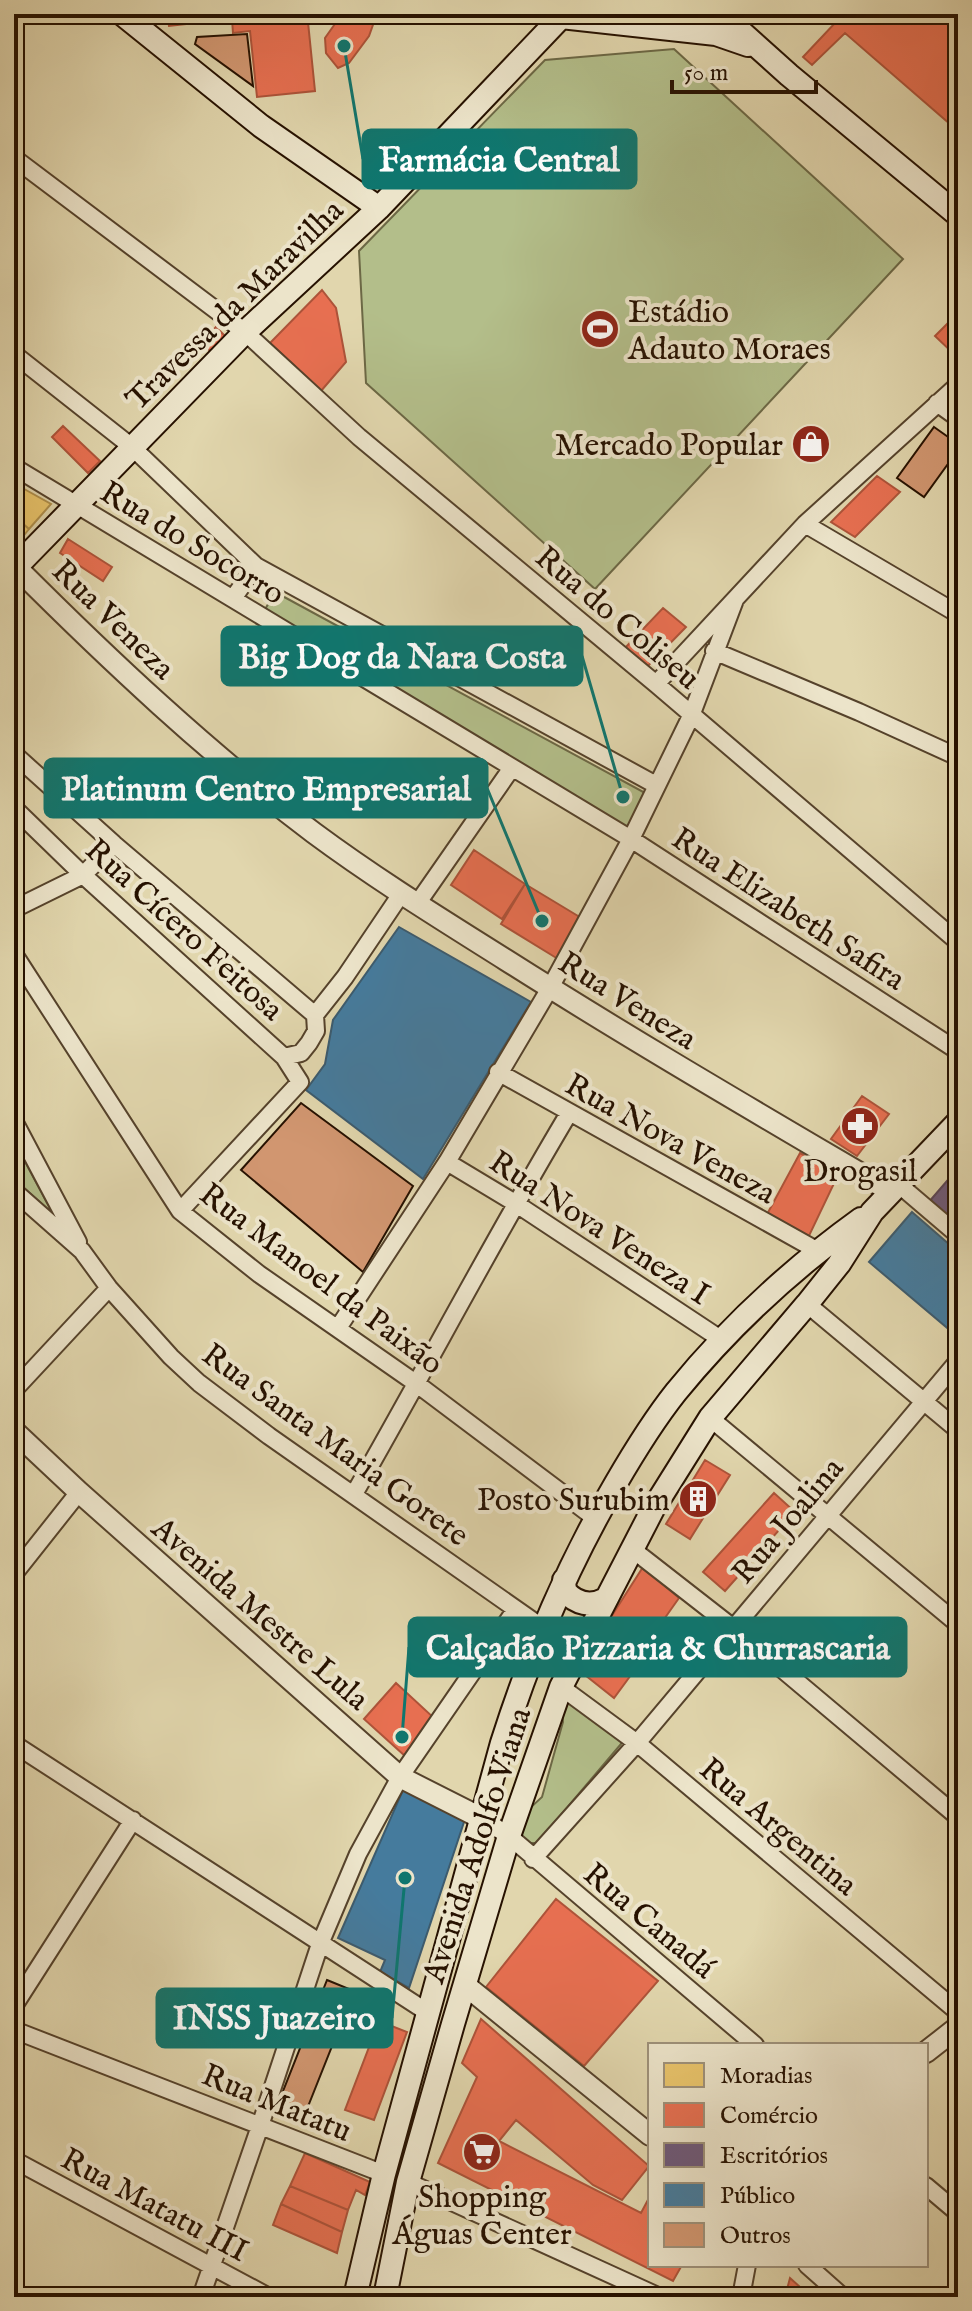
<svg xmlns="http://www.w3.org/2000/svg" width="972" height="2311" font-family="'IM FELL English',serif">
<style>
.green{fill:#b3be8a;stroke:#6c6845;stroke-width:2}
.homes{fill:#e9c46a;stroke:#ae8e4a;stroke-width:2}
.shops{fill:#e76f51;stroke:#ad5339;stroke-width:2}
.offices{fill:#6d597a;stroke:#584355;stroke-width:2}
.public{fill:#457b9d;stroke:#3c5b6e;stroke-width:2}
.building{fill:#d19670;stroke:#261100;stroke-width:2}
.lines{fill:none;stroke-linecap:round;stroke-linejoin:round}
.minor-casing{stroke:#55422b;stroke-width:20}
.tertiary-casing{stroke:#55422b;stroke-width:24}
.secondary-casing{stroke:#261100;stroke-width:26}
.minor{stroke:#ece4ca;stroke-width:16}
.tertiary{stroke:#ece4ca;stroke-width:20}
.secondary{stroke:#ece4ca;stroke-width:22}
.labels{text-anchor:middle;stroke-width:8;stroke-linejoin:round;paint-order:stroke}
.street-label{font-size:32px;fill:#261100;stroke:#ece4ca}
.poi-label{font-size:32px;fill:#261100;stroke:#ece4ca;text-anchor:end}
.leader{fill:none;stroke:#0f766e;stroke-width:3}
.callout-dot{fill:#0f766e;stroke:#ece4ca;stroke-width:3}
.callout{fill:#0f766e;stroke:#0f766e;stroke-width:3}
.callout-label{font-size:34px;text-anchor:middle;font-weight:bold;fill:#fff}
</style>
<rect width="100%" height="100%" fill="#e1d6ad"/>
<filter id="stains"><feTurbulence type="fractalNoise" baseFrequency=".0025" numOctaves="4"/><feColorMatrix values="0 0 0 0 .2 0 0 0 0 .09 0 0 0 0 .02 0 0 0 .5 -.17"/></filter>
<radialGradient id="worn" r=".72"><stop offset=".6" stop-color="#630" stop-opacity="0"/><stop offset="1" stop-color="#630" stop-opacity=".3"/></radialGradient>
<path class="green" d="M674,49L903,259L595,589L366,383L359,251L545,60Z
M275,592L658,800L638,834L263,613Z
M14,1141L53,1214L14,1179Z
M569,1697L622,1738L621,1744L537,1843H529L522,1838L521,1832L529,1809L542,1797L563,1722L562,1708Z"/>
<path class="homes" d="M17,485L51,504L29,529L14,516V489Z
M14,516L29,529L21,539L14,534Z"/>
<path class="shops" d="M167,14H321L322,20L308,22L315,91L257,97L250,31L233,33L232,19L169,26Z
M342,14L364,16L374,22L369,36L349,63L338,68L326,53L325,38Z
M828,14H948L958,26V131L845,33L812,65L803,57L836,22Z
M322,290L336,308L346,362L321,391L270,343Z
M958,313V358L935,336Z
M216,327L229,340L215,355L201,343Z
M63,426L100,461L88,473L52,437Z
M877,476L900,492L855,537L831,522Z
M68,539L112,567L103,581L60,553Z
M663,608L686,627L647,667L625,648Z
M474,850L525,884L502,919L451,885Z
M525,884L583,919L558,959L501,924Z
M862,1096L889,1114L857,1156L831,1139Z
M800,1153L839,1173L807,1240L765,1218Z
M705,1460L730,1475L690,1539L666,1524Z
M774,1493L795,1512L725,1591L703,1572Z
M643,1567L679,1598L638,1656L604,1628Z
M610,1633L642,1660L614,1698L585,1675Z
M396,1683L435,1719L405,1756L364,1719Z
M556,1899L658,1981L584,2066L486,1987Z
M481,2019L649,2166L622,2200L593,2185L516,2120L499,2141L641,2213L650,2196V2265H682L673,2281L438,2163L477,2077L462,2063Z
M379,2021L407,2032L374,2120L345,2110Z
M305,2153L370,2182L365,2195L356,2190L348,2210L290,2186Z
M290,2186L348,2210L342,2232L281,2204Z
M281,2204L342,2232L337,2253L273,2225Z
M790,2278L811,2297H785Z"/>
<path class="offices" d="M947,1181L958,1190V1229L928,1203Z"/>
<path class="public" d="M399,927L531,1002L423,1179L306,1090L325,1064L333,1020Z
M912,1212L958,1252V1337L869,1262Z
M403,1790L465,1819L409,1988L380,1972L385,1960L338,1938Z"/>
<path class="building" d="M247,34L253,86L195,44L197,37Z
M934,427L958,444V450L924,497L897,478Z
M301,1103L413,1186L363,1272L241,1170Z
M327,1980L354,1991L301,2124L274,2114Z"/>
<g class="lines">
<g class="minor-casing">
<path id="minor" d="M14,158L245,332L359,437L656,684L958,942
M14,354L132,447L256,566L656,785
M937,403L958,418
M14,467L631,839L958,1051
M805,524L958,614
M234,597L256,566
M714,651L859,712L958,757
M656,684L805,524L958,385
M14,754L114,844L315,1015
M14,808L83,875L284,1057L300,1082L180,1211
M417,904L511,769
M14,909L83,875L114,844
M14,954L180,1211L259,1274L417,1384L595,1518
M284,1057L301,1053L309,1043L316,1031L315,1015L345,977L401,894
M498,1072L818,1251
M14,1121L78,1242
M447,1162L515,1203L722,1340
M897,1183L958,1235
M14,1191L82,1251L109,1288L171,1357L199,1383L269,1436L543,1628
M807,1304L958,1430
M338,1328L447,1162L550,988L631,839L691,716L735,600
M14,1390L109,1288
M710,1418L958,1624
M354,1494C427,1367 494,1238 569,1113
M632,1549L732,1627L958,1817
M14,1574L79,1492
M561,1687L637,1743L958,2012
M14,1744L427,2012
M483,1819L509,1836L755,2045
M533,1859L637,1743L958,1361
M14,2006L133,1820
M14,2030L384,2174
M14,2160L269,2297
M408,2182L660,2297
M926,2186L958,2213
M807,2265L843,2297
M201,2297L260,2126L320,1944L358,1854L400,1777L516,1609
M741,2297L747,2265"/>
</g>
<g class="tertiary-casing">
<path id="tertiary" d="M16,567C110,661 208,753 314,833C376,879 441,919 506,960C632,1040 761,1115 890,1191
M14,1431L79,1492L400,1777L483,1819
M465,1985L650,2135
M926,2052L958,2027
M14,2292L19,2297"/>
</g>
<g class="secondary-casing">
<path id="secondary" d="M122,14L261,126L379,208
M557,14L561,17L716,34L748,45
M721,14L789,75L958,215
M14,569L245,332L379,208L564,14
M564,1580L565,1591C576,1604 591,1607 606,1599
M355,2297L384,2174L502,1743C531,1652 567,1566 616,1483C634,1452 653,1421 676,1392C729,1327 793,1268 861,1219
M385,2297L408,2182L453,2024L509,1836L561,1687L653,1509L710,1418L807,1304L839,1264L872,1212L958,1122"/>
</g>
<use href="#minor" class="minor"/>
<use href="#tertiary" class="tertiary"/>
<use href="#secondary" class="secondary"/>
</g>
<defs>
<g id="stadium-disc" transform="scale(2)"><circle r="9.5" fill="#8f2418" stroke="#ece4ca"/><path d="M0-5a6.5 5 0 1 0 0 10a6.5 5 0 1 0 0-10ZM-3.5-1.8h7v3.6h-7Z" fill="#fff"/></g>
<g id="shop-disc" transform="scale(2)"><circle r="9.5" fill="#8f2418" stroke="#ece4ca"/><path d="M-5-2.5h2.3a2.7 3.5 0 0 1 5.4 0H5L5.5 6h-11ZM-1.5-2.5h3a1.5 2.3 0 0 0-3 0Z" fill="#fff"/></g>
<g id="pharmacy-disc" transform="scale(2)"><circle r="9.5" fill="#8f2418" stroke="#ece4ca"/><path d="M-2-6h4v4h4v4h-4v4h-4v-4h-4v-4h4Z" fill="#fff"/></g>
<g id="building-disc" transform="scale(2)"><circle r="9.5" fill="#8f2418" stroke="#ece4ca"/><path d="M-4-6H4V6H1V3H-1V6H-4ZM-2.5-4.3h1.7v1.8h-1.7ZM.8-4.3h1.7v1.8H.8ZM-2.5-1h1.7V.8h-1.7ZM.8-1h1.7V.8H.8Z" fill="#fff"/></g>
<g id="supermarket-disc" transform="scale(2)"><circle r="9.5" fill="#8f2418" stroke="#ece4ca"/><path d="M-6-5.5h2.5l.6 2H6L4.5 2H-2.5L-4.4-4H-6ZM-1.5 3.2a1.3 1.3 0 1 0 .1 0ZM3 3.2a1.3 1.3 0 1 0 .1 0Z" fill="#fff"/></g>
</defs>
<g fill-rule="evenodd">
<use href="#stadium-disc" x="600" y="329"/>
<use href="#shop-disc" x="811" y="444"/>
<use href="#pharmacy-disc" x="860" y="1126"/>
<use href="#building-disc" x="698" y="1499"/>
<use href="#supermarket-disc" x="482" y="2152"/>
</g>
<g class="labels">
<g class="street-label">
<text transform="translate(234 304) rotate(-44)" y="11">Travessa da Maravilha</text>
<text transform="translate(193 542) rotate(31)" y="11">Rua do Socorro</text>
<text transform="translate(618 617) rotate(40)" y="11">Rua do Coliseu</text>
<text transform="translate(114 619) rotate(44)" y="11">Rua Veneza</text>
<text transform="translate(789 908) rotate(33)" y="11">Rua Elizabeth Safira</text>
<text transform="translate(185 929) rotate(42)" y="11">Rua Cícero Feitosa</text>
<text transform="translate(628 1000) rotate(32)" y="11">Rua Veneza</text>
<text transform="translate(671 1138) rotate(29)" y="11">Rua Nova Veneza</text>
<text transform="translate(600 1227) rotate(33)" y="11">Rua Nova Veneza I</text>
<text transform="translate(322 1278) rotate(37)" y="11">Rua Manoel da Paixão</text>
<text transform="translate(336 1444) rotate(36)" y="11">Rua Santa Maria Gorete</text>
<text transform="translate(787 1520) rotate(-50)" y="11">Rua Joalina</text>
<text transform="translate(261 1613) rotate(41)" y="11">Avenida Mestre Lula</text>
<text transform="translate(779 1826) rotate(40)" y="11">Rua Argentina</text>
<text transform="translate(476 1845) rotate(-72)" y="11">Avenida Adolfo Viana</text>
<text transform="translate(650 1920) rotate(40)" y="11">Rua Canadá</text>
<text transform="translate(277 2102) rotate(22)" y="11">Rua Matatu</text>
<text transform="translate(155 2204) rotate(28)" y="11">Rua Matatu III</text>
</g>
<g class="poi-label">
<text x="628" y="322" text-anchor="start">Estádio<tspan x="628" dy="37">Adauto Moraes</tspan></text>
<text x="783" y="455">Mercado Popular</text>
<text x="860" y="1181" text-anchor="middle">Drogasil</text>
<text x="670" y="1510">Posto Surubim</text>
<text x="482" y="2207" text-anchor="middle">Shopping<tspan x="482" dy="37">Águas Center</tspan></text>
</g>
</g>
<path class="leader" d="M344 46L363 159M623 797L582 656M542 921L487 788M402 1737L409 1647M405 1878L392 2018"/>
<g class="callout-dot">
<circle cx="344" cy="46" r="8"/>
<circle cx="623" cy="797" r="8"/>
<circle cx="542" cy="921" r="8"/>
<circle cx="402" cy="1737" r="8"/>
<circle cx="405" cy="1878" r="8"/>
</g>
<g class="callout">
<rect x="363" y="130" width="273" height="58" rx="8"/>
<rect x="222" y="627" width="360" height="58" rx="8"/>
<rect x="45" y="759" width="442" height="58" rx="8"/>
<rect x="409" y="1618" width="497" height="58" rx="8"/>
<rect x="157" y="1989" width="235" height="58" rx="8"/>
</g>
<g class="callout-label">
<text x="499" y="171">Farmácia Central</text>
<text x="402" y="668">Big Dog da Nara Costa</text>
<text x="266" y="800">Platinum Centro Empresarial</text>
<text x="658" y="1659">Calçadão Pizzaria &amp; Churrascaria</text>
<text x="274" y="2029">INSS Juazeiro</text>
</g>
<rect width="972" height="2311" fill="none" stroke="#e1d6ad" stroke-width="48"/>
<rect x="16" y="16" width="940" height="2279" fill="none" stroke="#261100" stroke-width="4"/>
<rect x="24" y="24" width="924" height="2263" fill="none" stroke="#261100" stroke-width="2"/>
<rect x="648" y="2043" width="280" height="224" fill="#ece4ca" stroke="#9d9079" stroke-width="2"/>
<rect x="664" y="2063" width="40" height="24" fill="#e9c46a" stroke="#9d9079" stroke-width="2"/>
<text x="720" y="2083" font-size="24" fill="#261100">Moradias</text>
<rect x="664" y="2103" width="40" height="24" fill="#e76f51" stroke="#9d9079" stroke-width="2"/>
<text x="720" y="2123" font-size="24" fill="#261100">Comércio</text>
<rect x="664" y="2143" width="40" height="24" fill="#6d597a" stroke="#9d9079" stroke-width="2"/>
<text x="720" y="2163" font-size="24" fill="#261100">Escritórios</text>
<rect x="664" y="2183" width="40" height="24" fill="#457b9d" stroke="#9d9079" stroke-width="2"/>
<text x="720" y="2203" font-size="24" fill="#261100">Público</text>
<rect x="664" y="2223" width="40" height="24" fill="#d19670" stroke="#9d9079" stroke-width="2"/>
<text x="720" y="2243" font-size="24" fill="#261100">Outros</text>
<path d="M672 80v12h144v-12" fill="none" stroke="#261100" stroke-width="4"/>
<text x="684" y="80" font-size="24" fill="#261100" stroke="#ece4ca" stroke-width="6" paint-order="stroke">50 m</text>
<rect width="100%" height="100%" filter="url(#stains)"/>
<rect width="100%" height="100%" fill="url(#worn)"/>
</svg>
